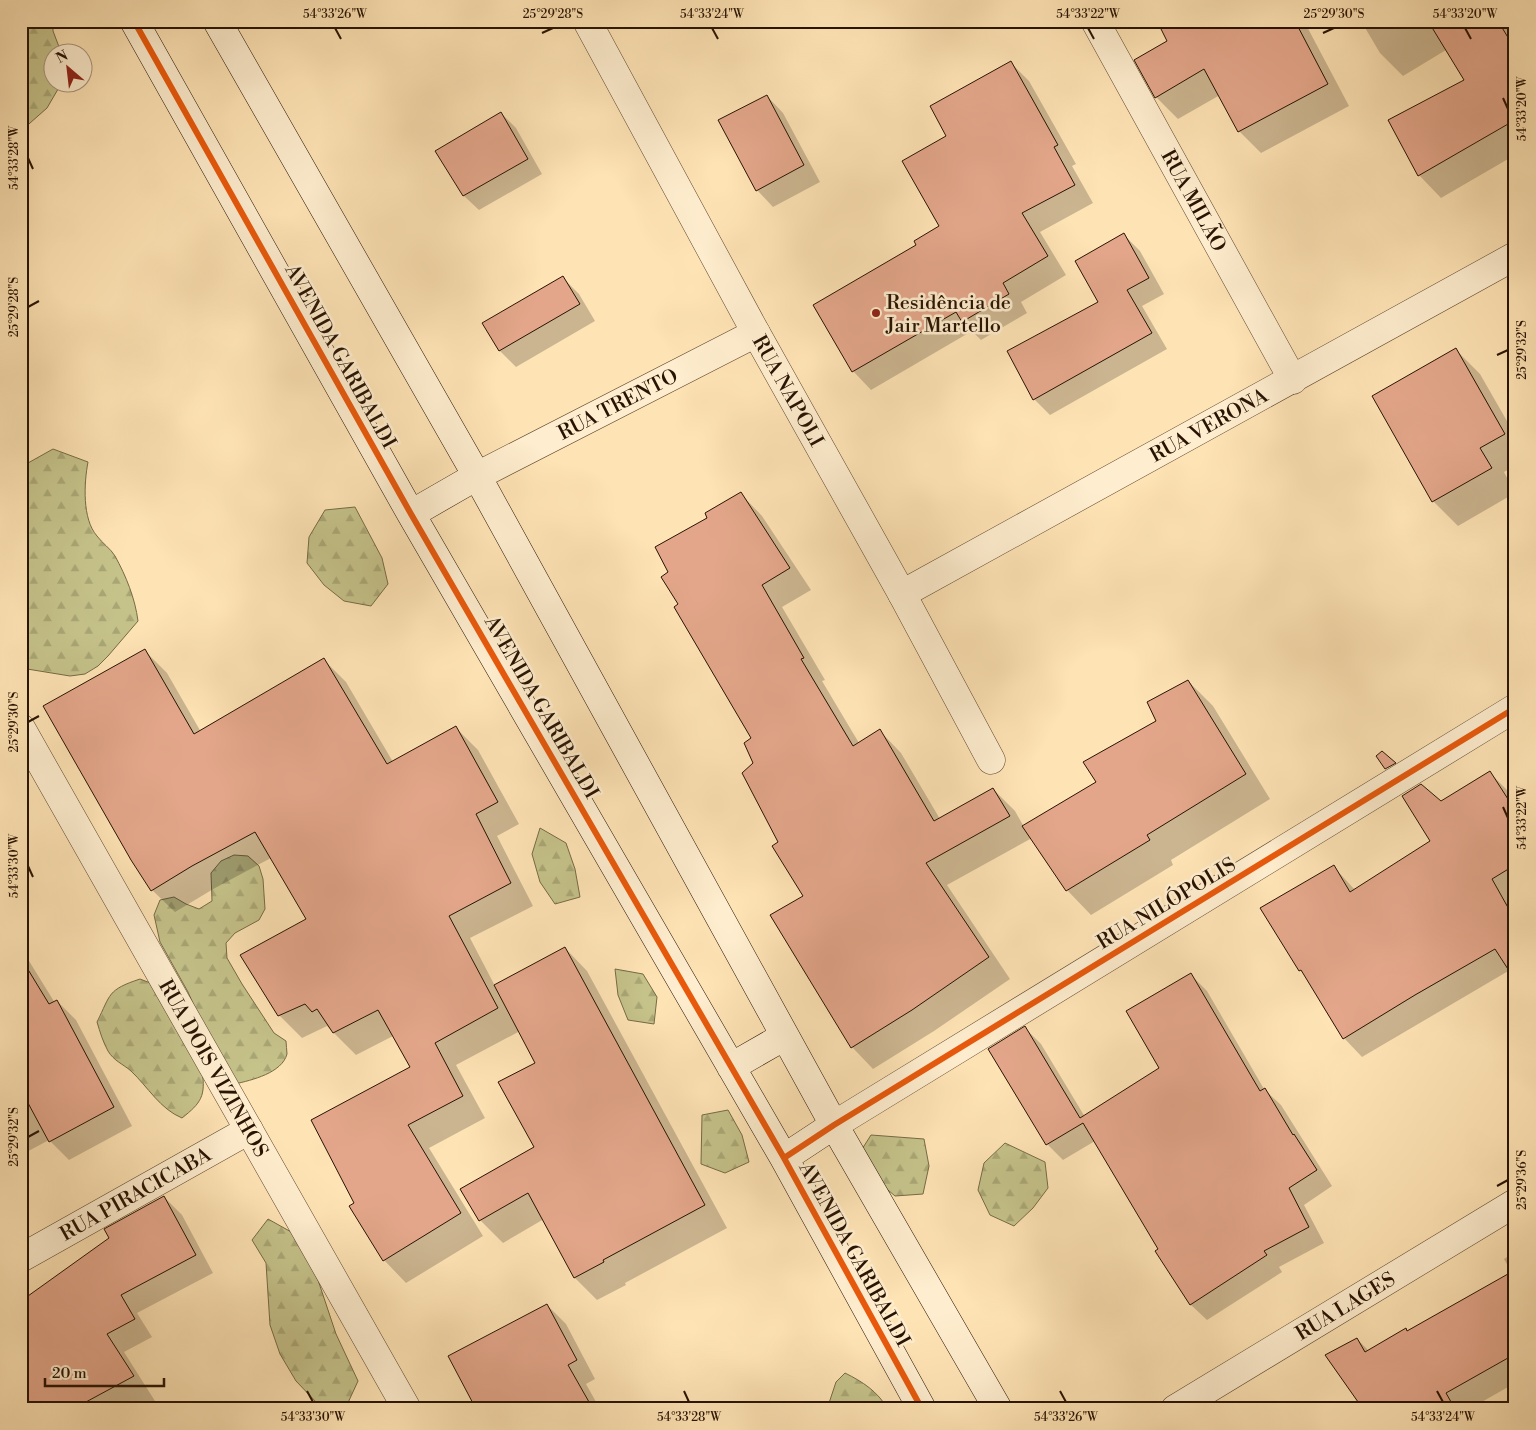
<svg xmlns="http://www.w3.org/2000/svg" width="1536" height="1430" font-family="'Libre Bodoni',serif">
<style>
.forest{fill:url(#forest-firs);stroke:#766a46}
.shadow{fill:#0003}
.building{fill:#e3a68a;stroke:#281302}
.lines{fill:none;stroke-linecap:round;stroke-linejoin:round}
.street-casing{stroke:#5e472e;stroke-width:29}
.secondary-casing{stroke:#281302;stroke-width:29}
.street{stroke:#feedce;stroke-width:28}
.secondary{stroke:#feedce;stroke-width:28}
.cycleway-casing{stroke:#feedce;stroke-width:9}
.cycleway{stroke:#e8590c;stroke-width:6}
.ticks{fill:none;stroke:#281302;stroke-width:2}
.poi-dot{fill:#8f2418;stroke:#feedce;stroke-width:2}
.labels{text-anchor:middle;stroke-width:5;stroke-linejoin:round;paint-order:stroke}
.street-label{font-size:20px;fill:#281302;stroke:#feedce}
.poi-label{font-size:20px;fill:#281302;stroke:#feedce;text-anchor:start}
.neatline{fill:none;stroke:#281302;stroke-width:2}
.ticks-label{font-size:12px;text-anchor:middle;fill:#281302}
</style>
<defs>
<pattern id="forest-firs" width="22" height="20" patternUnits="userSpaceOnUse" patternTransform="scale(1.25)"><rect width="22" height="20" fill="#c5c28a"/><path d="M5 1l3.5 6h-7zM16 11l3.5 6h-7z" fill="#a9a675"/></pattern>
</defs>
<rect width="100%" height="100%" fill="#fee3b4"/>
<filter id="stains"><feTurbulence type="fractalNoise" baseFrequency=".004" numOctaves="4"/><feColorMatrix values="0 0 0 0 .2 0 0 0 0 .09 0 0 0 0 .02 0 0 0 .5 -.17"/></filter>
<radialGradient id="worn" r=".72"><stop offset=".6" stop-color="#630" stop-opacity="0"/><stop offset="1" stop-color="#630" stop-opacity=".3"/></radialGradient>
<path class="forest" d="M34,21H53V31L61,52H52V82L61,83V84L47,108L21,131V33Z
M53,449L88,462C84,483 82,519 97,536C102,543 111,549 115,556C126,576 135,598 138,621L108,656L98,666L85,674L70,676L21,668V471L28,463Z
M355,507L382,558L388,584L371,606L344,601L324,585L307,563L309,537L325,510Z
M540,828L566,843L575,869L580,897L555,904L540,882L532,854Z
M234,855L248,856L259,866L263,879L265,909L259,920L235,933L226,943L227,958L242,984L274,1033L286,1041C286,1045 287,1050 287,1054C282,1073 252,1080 235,1084L219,1053L214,1041L205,1030L188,992L160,942L154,915L160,900L174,897L186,904L199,909L212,901L211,873L221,861Z
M615,969L643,974L657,997L654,1024L628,1020L618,995Z
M140,979L153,984L202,1071C206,1096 201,1103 182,1118C160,1109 148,1087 131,1071C123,1064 114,1061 108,1051C103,1042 100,1032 97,1022C111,994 107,990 140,979Z
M728,1110L742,1135L749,1162L725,1173L701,1164L702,1115Z
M871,1135L924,1139L929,1166L923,1194L895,1196L874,1178L857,1157Z
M1005,1143L1045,1162L1048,1188L1033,1208L1014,1226L990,1215L978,1190L984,1163Z
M268,1219L293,1233L318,1280L336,1334L358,1381L346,1407L317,1403L296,1381L280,1354L270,1325L266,1263L252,1240Z
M845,1373C863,1382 877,1391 888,1409H827L836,1382Z"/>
<path class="shadow" d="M1158,21H1304L1349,106L1261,153L1239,131L1220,95L1178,119L1156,97L1136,60L1169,41Z
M1361,21H1515V155L1441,198L1419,175L1465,81L1446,50L1403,76L1380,53Z
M1011,63L1029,81L1076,164L1072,166L1093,203L1040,232L1066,275L1021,302L1027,313L981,340L972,331L871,390L853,371L918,245L941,227L948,136Z
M767,96L783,113L820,182L773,207L757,190Z
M501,113L516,128L542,174L479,210L464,196L437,151Z
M1124,235L1140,251L1164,294L1142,306L1167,349L1050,415L1034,399L1100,303Z
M562,277L579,294L595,321L516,367L500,351L483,324Z
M1456,350L1480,374L1515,435V466L1504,472L1515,493L1458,526L1433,501Z
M741,494L762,516L811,590L782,607L825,680L822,681L859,743L880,731L901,753L940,819L993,789L1015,811L1024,827L1098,783L1158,721L1188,681L1213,706L1270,799L1171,860L1173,865L1091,915L1067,890L1032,838L947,885L1010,979L934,1031L873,1069L852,1047L804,896L780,843L755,763L753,739L680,605L669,572L708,519Z
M144,650L167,673L201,732L324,660L346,682L393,762L456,728L478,750L519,824L497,836L533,906L470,938L495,986L565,948L587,971L727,1228L625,1283L626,1285L597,1300L575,1278L544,1219L503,1243L480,1220L536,1147L537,1063L520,1031L456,1065L485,1118L429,1148L483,1236L406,1283L384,1260L356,1203L411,1068L393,1036L356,1055L327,1026L302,1038L279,1015L308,920L271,858L215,888L175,912L152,890Z
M1490,773L1508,791L1515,801V895L1510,898L1515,907V978L1510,970L1362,1057L1344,1038L1307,977L1300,970L1333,866L1355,890L1432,841L1441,803Z
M21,948L55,1003L57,1001L76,1020L132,1126L69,1160L49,1140L21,1155Z
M1191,975L1207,991L1264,1089L1281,1105L1332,1186L1304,1205L1324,1243L1279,1267L1282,1272L1207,1320L1191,1305L1157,1251L1160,1249L1095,1141L1063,1160L1047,1144L990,1050L1025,1028L1041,1044L1085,1117L1161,1069Z
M164,1197L182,1215L213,1273L137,1313L152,1337L124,1352L155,1401L142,1409H21Z
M1515,1252V1383L1473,1407V1409H1365L1357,1339L1369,1351L1408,1332L1512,1273L1504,1259Z
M547,1305L566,1324L595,1379L586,1384L600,1409H479Z"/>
<path class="building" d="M1157,21H1295L1328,84L1238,132L1204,69L1155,98L1134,60L1167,41Z
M1428,21H1498L1515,49V120L1418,176L1388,120L1464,80Z
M1011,61L1058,145L1054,147L1075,185L1022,213L1048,256L1003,283L1009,294L962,322L956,312L852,372L813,305L916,245L914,241L939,226L902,161L946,136L930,106Z
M767,95L804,165L756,191L718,120Z
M501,112L528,159L463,196L435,151Z
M1124,233L1149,278L1127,290L1152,333L1033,400L1007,351L1098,302L1075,261Z
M563,276L580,304L499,351L482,323Z
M1456,348L1505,434L1480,448L1492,468L1432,502L1372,396Z
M741,492L790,568L762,585L804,658L801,659L853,746L880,729L934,821L993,788L1010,816L926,863L989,957L912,1010L851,1048L770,915L803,896L772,846L778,842L742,773L753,763L744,743L751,738L674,607L678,604L661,577L668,572L655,547L707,518L705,513Z
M145,649L194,734L324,658L387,764L456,726L498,802L476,814L511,883L449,916L498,1008L435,1043L463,1096L408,1125L461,1213L383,1261L349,1206L354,1203L311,1120L410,1067L378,1010L333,1033L317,1009L312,1012L305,1004L278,1016L240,955L306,919L255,832L192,866L151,891L131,860L43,706Z
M1188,680L1246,774L1147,835L1150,840L1066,891L1022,826L1096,782L1083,762L1156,721L1147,702Z
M1382,751L1396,763L1385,769L1376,756Z
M1490,771L1515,810V865L1492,879L1515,920V980L1495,949L1415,995L1343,1039L1301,970L1299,971L1260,908L1334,865L1350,892L1430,841L1402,796L1421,784L1441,801Z
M565,947L705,1205L603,1260L604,1262L574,1278L528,1193L479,1221L460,1189L534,1147L498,1082L535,1063L494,985Z
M21,958L49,1004L57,1000L114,1107L49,1142L21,1090Z
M1191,973L1260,1091L1265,1088L1293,1135L1294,1134L1317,1170L1289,1188L1309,1227L1264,1251L1267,1255L1190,1305L1155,1251L1158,1249L1083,1123L1046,1145L988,1049L1025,1026L1080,1118L1159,1068L1126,1011Z
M164,1196L196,1255L121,1295L135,1319L107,1334L134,1376L73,1409H21V1301L109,1238L104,1229Z
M1515,1270V1354L1446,1393L1455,1409H1363L1325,1355L1357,1338L1365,1352L1406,1328L1407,1331Z
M547,1304L577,1360L568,1365L593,1409H476L448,1356Z"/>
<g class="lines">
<g class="street-casing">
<g id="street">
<path id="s1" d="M587,21L756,333L902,594L991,760"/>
<path id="s2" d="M1095,21L1293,380"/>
<path id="s3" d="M477,476L756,333"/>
<path id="s4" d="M902,594L1515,256"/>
<path id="s5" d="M21,728L407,1409"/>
<path d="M834,1125L1515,708"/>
<path id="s6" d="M21,1258L249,1130"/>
<path id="s7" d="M1175,1409L1515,1203"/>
</g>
</g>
<g class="secondary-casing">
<path id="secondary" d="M134,21L411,514L784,1158L922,1409
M217,21L477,476L834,1125L998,1409
M411,514L477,476
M731,1067L785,1036
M784,1158L834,1125"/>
</g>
<use href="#street" class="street"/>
<use href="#secondary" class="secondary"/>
<g class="cycleway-casing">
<path id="cycleway" d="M134,21L411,514L784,1158L922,1409
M784,1158L834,1125L1515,708"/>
</g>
<use href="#cycleway" class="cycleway"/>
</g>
<path class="ticks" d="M335,28L341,39M712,28L718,39M1088,28L1094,39M1465,28L1471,39M542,33L553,28M1323,33L1334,28M1503,98L1508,109M28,158L33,169M28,307L39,301M1497,355L1508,350M28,722L39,716M1503,807L1508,818M28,866L33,877M28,1137L39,1131M1497,1186L1508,1180M307,1391L313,1402M684,1391L689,1402M1060,1391L1066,1402M1437,1391L1443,1402"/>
<circle class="poi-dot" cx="876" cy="313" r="5"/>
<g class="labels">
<g class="street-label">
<text dy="7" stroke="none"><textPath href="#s2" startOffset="205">RUA MILÃO</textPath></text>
<text transform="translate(341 356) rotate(61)" y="7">AVENIDA GARIBALDI</text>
<text dy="7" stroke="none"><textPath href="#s1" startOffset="421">RUA NAPOLI</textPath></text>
<text dy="7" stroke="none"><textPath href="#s3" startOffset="158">RUA TRENTO</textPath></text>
<text dy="7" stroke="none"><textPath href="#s4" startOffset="350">RUA VERONA</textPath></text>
<text transform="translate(542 707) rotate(60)" y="7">AVENIDA GARIBALDI</text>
<text transform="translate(1166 903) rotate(-31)" y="7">RUA NILÓPOLIS</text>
<text dy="7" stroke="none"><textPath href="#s5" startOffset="391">RUA DOIS VIZINHOS</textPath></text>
<text dy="7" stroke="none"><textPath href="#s6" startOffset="131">RUA PIRACICABA</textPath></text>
<text transform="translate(855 1254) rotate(61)" y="7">AVENIDA GARIBALDI</text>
<text dy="7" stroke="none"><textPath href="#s7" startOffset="199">RUA LAGES</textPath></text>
</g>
<g class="poi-label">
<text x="886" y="309">Residência de<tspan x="886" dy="23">Jair Martello</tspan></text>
</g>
</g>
<rect width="1536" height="1430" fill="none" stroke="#fee3b4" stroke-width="55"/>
<g transform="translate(68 68) rotate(332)"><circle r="24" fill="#feedce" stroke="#a8967c"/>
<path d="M0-4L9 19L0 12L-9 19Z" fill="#8f2418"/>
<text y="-8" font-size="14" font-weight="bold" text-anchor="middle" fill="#281302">N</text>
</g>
<path d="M45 1378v8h119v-8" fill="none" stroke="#281302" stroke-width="2.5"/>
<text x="52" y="1378" font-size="15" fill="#281302" stroke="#feedce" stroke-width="4" paint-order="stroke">20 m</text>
<rect x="28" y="28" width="1480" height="1374" class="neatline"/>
<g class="ticks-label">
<text x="335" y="18">54°33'26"W</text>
<text x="553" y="18">25°29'28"S</text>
<text x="712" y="18">54°33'24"W</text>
<text x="1088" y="18">54°33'22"W</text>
<text x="1334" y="18">25°29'30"S</text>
<text x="1465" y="18">54°33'20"W</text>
<text transform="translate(1522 109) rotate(-90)" y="4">54°33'20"W</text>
<text transform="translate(14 158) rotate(-90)" y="4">54°33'28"W</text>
<text transform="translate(14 307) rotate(-90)" y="4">25°29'28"S</text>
<text transform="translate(1522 350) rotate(-90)" y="4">25°29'32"S</text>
<text transform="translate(14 722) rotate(-90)" y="4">25°29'30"S</text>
<text transform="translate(1522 818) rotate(-90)" y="4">54°33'22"W</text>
<text transform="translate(14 866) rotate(-90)" y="4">54°33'30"W</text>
<text transform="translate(14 1137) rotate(-90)" y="4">25°29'32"S</text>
<text transform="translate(1522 1180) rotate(-90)" y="4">25°29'36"S</text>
<text x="313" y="1421">54°33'30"W</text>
<text x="689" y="1421">54°33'28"W</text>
<text x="1066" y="1421">54°33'26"W</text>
<text x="1443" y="1421">54°33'24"W</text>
</g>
<rect width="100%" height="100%" filter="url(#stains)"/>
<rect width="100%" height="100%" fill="url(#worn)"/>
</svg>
